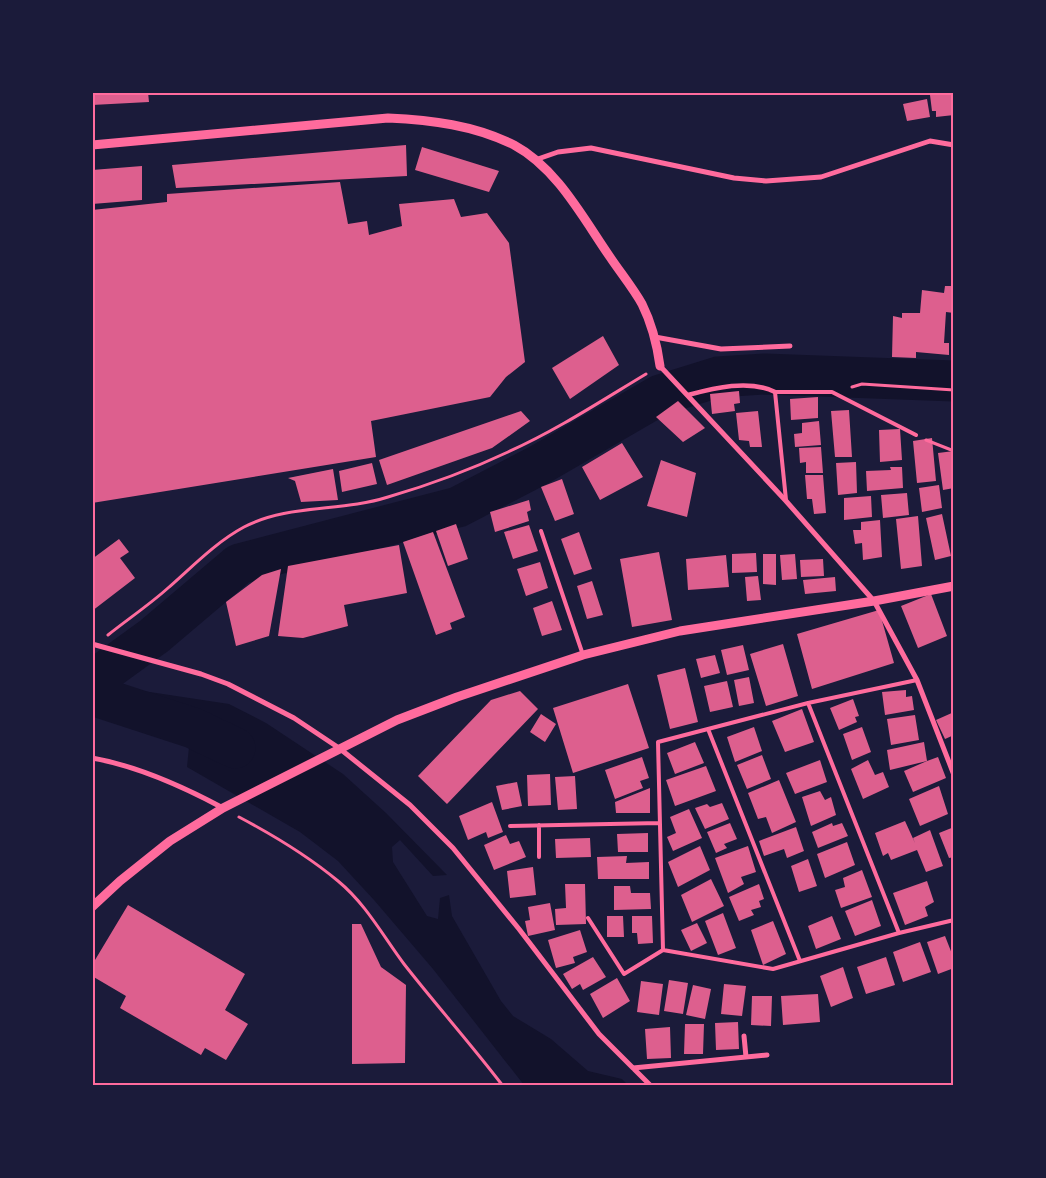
<svg xmlns="http://www.w3.org/2000/svg" width="1046" height="1178" font-family="'Nunito Sans',sans-serif">
<style>
.water{fill:#12122b}
.lines{fill:none;stroke-linecap:round;stroke-linejoin:round}
.river{stroke:#12122b;stroke-width:41}
.building{fill:#dd5f8e}
.path{stroke:#ff6b9d;stroke-width:3}
.service{stroke:#ff6b9d;stroke-width:4}
.pedestrian{stroke:#ff6b9d;stroke-width:4.5}
.minor{stroke:#ff6b9d;stroke-width:5}
.tertiary{stroke:#ff6b9d;stroke-width:9}
.neatline{fill:none;stroke:#ff6b9d;stroke-width:2}
</style>
<rect width="100%" height="100%" fill="#1b1b3a"/>
<path class="water" d="M92,680L130,689L229,704L266,723L343,774L386,813L447,875L433,876L400,840L392,847L393,862L427,916L438,919L440,898L449,895L452,916L501,1001L513,1016L551,1039L588,1071L622,1079L628,1085H524L433,969L374,900L338,861L300,832L187,767L189,747L181,717L93,703Z"/>
<g class="lines">
<path class="river" d="M92,681L154,636L239,564L458,507L539,465L660,395L718,377L765,374L954,381
M92,695L193,728L235,748"/>
</g>
<path class="building" d="M92,92H148L149,102L92,105Z
M942,92H954V115L936,117V111H932L930,95Z
M927,99L930,117L907,121L903,104Z
M406,145L407,176L176,188L172,165Z
M422,147L499,171L489,192L415,170Z
M142,166V200L92,204V170Z
M340,182L348,224L367,221L369,235L402,226L399,204L454,199L461,217L487,213L509,243L525,362L506,377L490,397L371,421L376,457L92,503V210L167,202V194Z
M945,286H954V313L946,312L944,343H949V355L916,352V358L892,357L893,316L902,318V313H920L922,290L944,293Z
M603,336L619,365L570,399L552,368Z
M739,391L740,403L734,404L735,411L712,414L710,394Z
M818,397V418L791,420L790,399Z
M678,401L705,428L683,442L656,417Z
M849,410L852,457H835L831,411Z
M521,411L530,421L492,448L387,485L379,460Z
M758,411L762,447H750L749,441L739,440L736,413Z
M819,421L821,445L795,447L794,434L802,433V423Z
M900,429L902,460L880,462L879,430Z
M932,438L936,481L917,483L913,441Z
M622,443L643,477L600,500L582,467Z
M821,447L823,473H806V462L800,463L799,448Z
M954,451V488L943,490L938,453Z
M661,460L696,473L687,517L647,506Z
M856,462L857,493L838,495L836,463Z
M372,463L377,484L342,492L339,471Z
M890,467H902L903,488L867,491L866,471L891,470Z
M333,469L338,500L301,502L295,481L288,478Z
M805,475H823L826,513L814,514L812,499H807Z
M562,479L574,514L555,521L541,487Z
M939,485L942,508L922,512L919,488Z
M907,493L909,515L883,518L881,495Z
M871,496L872,517L844,520V498Z
M529,500L531,510L527,512L529,521L495,532L490,512Z
M942,514L951,556L935,560L926,518Z
M918,516L922,566L901,569L896,519Z
M880,520L882,557L863,560L862,543L855,544L853,530H861V522Z
M456,524L468,559L448,566L436,531Z
M529,525L538,551L513,559L504,532Z
M433,532L465,617L450,623L452,629L436,635L403,542Z
M579,532L592,569L574,575L561,539Z
M119,539L129,552L120,558L135,578L92,611V559Z
M399,545L407,593L344,605L348,626L303,638L278,636L288,566Z
M659,552L672,620L632,627L620,559Z
M756,553L757,572L732,573V554Z
M763,554H776V585L763,584Z
M795,554L797,579L782,580L780,555Z
M726,555L729,587L688,590L686,559Z
M823,559L824,576L801,577L800,560Z
M540,562L548,588L526,596L517,569Z
M281,569L269,636L236,646L226,602L262,575Z
M758,576L761,600L747,601L745,577Z
M835,577L836,591L805,594L803,580Z
M592,581L603,615L587,619L577,586Z
M931,594L947,636L918,648L901,606Z
M552,601L562,630L542,636L533,608Z
M879,610L894,663L812,689L797,634Z
M783,644L798,696L766,706L750,654Z
M743,645L749,670L727,675L721,650Z
M715,655L720,673L701,678L696,659Z
M685,668L698,722L670,729L657,675Z
M749,677L754,703L739,706L734,680Z
M727,681L733,707L710,712L704,686Z
M628,684L649,748L573,773L553,708Z
M906,690V697L912,696L914,710L885,715L882,692Z
M520,691L538,709L447,804L418,776L491,700Z
M853,699L859,716L855,717L857,722L839,730L830,708Z
M802,709L814,742L785,752L772,721Z
M954,712V735L945,739L936,720Z
M541,714L556,724L545,742L530,732Z
M915,715L919,740L891,745L887,719Z
M754,727L762,751L735,762L727,737Z
M862,727L871,752L852,760L843,734Z
M695,742L704,763L675,774L667,753Z
M924,742L927,761L938,757L946,778L913,792L904,771L927,761L890,770L887,750Z
M762,755L771,779L747,789L737,765Z
M642,757L649,778L640,781L643,788L615,799L605,770Z
M820,760L827,782L795,794L786,773Z
M868,760L875,775L883,772L889,787L863,799L851,769Z
M706,766L716,791L675,806L666,780Z
M550,774L551,805L528,806L527,775Z
M575,776L577,809L558,810L555,777Z
M779,780L796,822L772,833L766,817L758,819L748,793Z
M517,782L522,806L502,810L496,786Z
M939,786L948,814L920,826L909,799Z
M650,788V813H616L615,802Z
M820,791L825,800L831,797L836,815L811,826L802,797Z
M492,802L503,832L488,838L486,832L468,840L459,816Z
M722,803L729,819L705,829L695,808L707,804L710,807Z
M689,809L702,838L673,851L667,837L676,833L670,817Z
M905,821L915,843L913,838L930,830L943,866L926,872L917,850L891,860L888,853L883,856L875,833Z
M730,823L737,839L724,844L727,848L716,853L707,832Z
M832,823L833,826L842,823L848,836L818,848L812,832Z
M796,827L804,851L787,858L784,849L764,856L759,841Z
M954,827V857L949,858L939,833Z
M648,833V852H618L617,834Z
M506,835L510,844L519,841L526,857L494,870L484,845Z
M590,838L591,857L556,858L555,839Z
M847,842L855,865L825,878L817,854Z
M700,846L710,870L678,887L668,862Z
M748,846L756,872L741,877L744,884L728,893L715,858Z
M627,856L626,863L649,862V879H598L597,857Z
M808,859L817,886L799,892L791,866Z
M533,867L536,895L510,898L507,871Z
M862,870L872,897L841,908L835,890L845,887L843,878Z
M711,879L724,906L692,922L681,895Z
M927,881L934,902L925,907L928,916L905,925L893,893Z
M565,884H585L586,924L556,925L555,909L566,908Z
M759,884L764,899L759,901L761,907L751,910L754,915L739,921L729,897Z
M614,886H630L631,893H650L651,909L614,910Z
M872,900L881,926L855,936L845,911Z
M550,903L555,930L528,936L525,921L530,920L528,907Z
M128,905L245,974L225,1010L248,1024L226,1060L205,1048L201,1055L120,1008L126,996L92,976V965Z
M723,913L736,948L718,955L705,921Z
M607,916H623L624,937H607Z
M632,916H652L653,943L638,944L637,933H632Z
M832,916L841,939L816,949L808,926Z
M773,921L786,954L763,965L751,930Z
M697,923L707,943L691,951L681,930Z
M352,924H361L381,967L406,985L405,1063L352,1064Z
M580,930L587,952L573,957L575,963L556,968L548,940Z
M945,936L954,959V968L938,974L927,942Z
M920,942L931,972L903,982L893,952Z
M593,957L606,977L583,990L580,984L572,989L563,974Z
M886,957L895,985L866,994L857,967Z
M843,967L853,998L831,1007L820,976Z
M617,978L630,1001L603,1018L590,994Z
M669,980L688,983L683,1014L664,1011Z
M641,981L663,984L659,1015L637,1012Z
M724,984L746,986L742,1016L721,1014Z
M693,985L711,989L705,1019L686,1015Z
M818,994L820,1022L783,1025L781,996Z
M752,996H772L771,1026L751,1025Z
M738,1022L739,1049L716,1050L715,1023Z
M685,1024H704L703,1054H684Z
M670,1027L671,1058L647,1059L645,1029Z"/>
<g class="lines">
<path class="path" d="M852,387L862,384L954,390
M926,440L954,451
M108,635C128,619 149,605 168,588C192,567 216,542 244,527C288,504 341,512 388,497C429,485 470,470 508,452C557,430 601,401 646,374
M239,817C273,835 308,856 338,881C366,904 383,936 404,964C436,1005 471,1044 503,1086"/>
<path class="service" d="M786,500L775,392H832L916,435
M541,531L583,655
M808,703L899,933
M708,729L800,961
M510,826L660,823
M539,857V825
M588,918L624,974L663,950L773,969L899,933L954,920
M663,950L658,742L808,703L917,680"/>
<path class="pedestrian" d="M688,395C714,388 749,379 775,392"/>
<path class="minor" d="M535,160L558,152L591,148L734,178L766,181L821,177L930,141L954,145
M655,337L721,349L790,346
M660,366L786,501L874,601L917,680L954,775
M92,644L201,674L228,684L294,718L339,748L410,805L453,848L519,929L599,1034L651,1086
M92,758C138,766 182,786 223,808
M744,1036L746,1057
M633,1068L767,1055"/>
<path class="tertiary" d="M92,145L388,118C431,120 474,125 514,145C557,168 583,218 610,257C620,272 633,288 642,304C652,324 657,344 660,366
M92,907L120,881L170,841L223,808L397,720L457,697L583,655L680,631L874,601L954,586"/>
</g>
<rect width="1046" height="1178" fill="none" stroke="#1b1b3a" stroke-width="188"/>
<rect x="94" y="94" width="858" height="990" class="neatline"/>
</svg>
